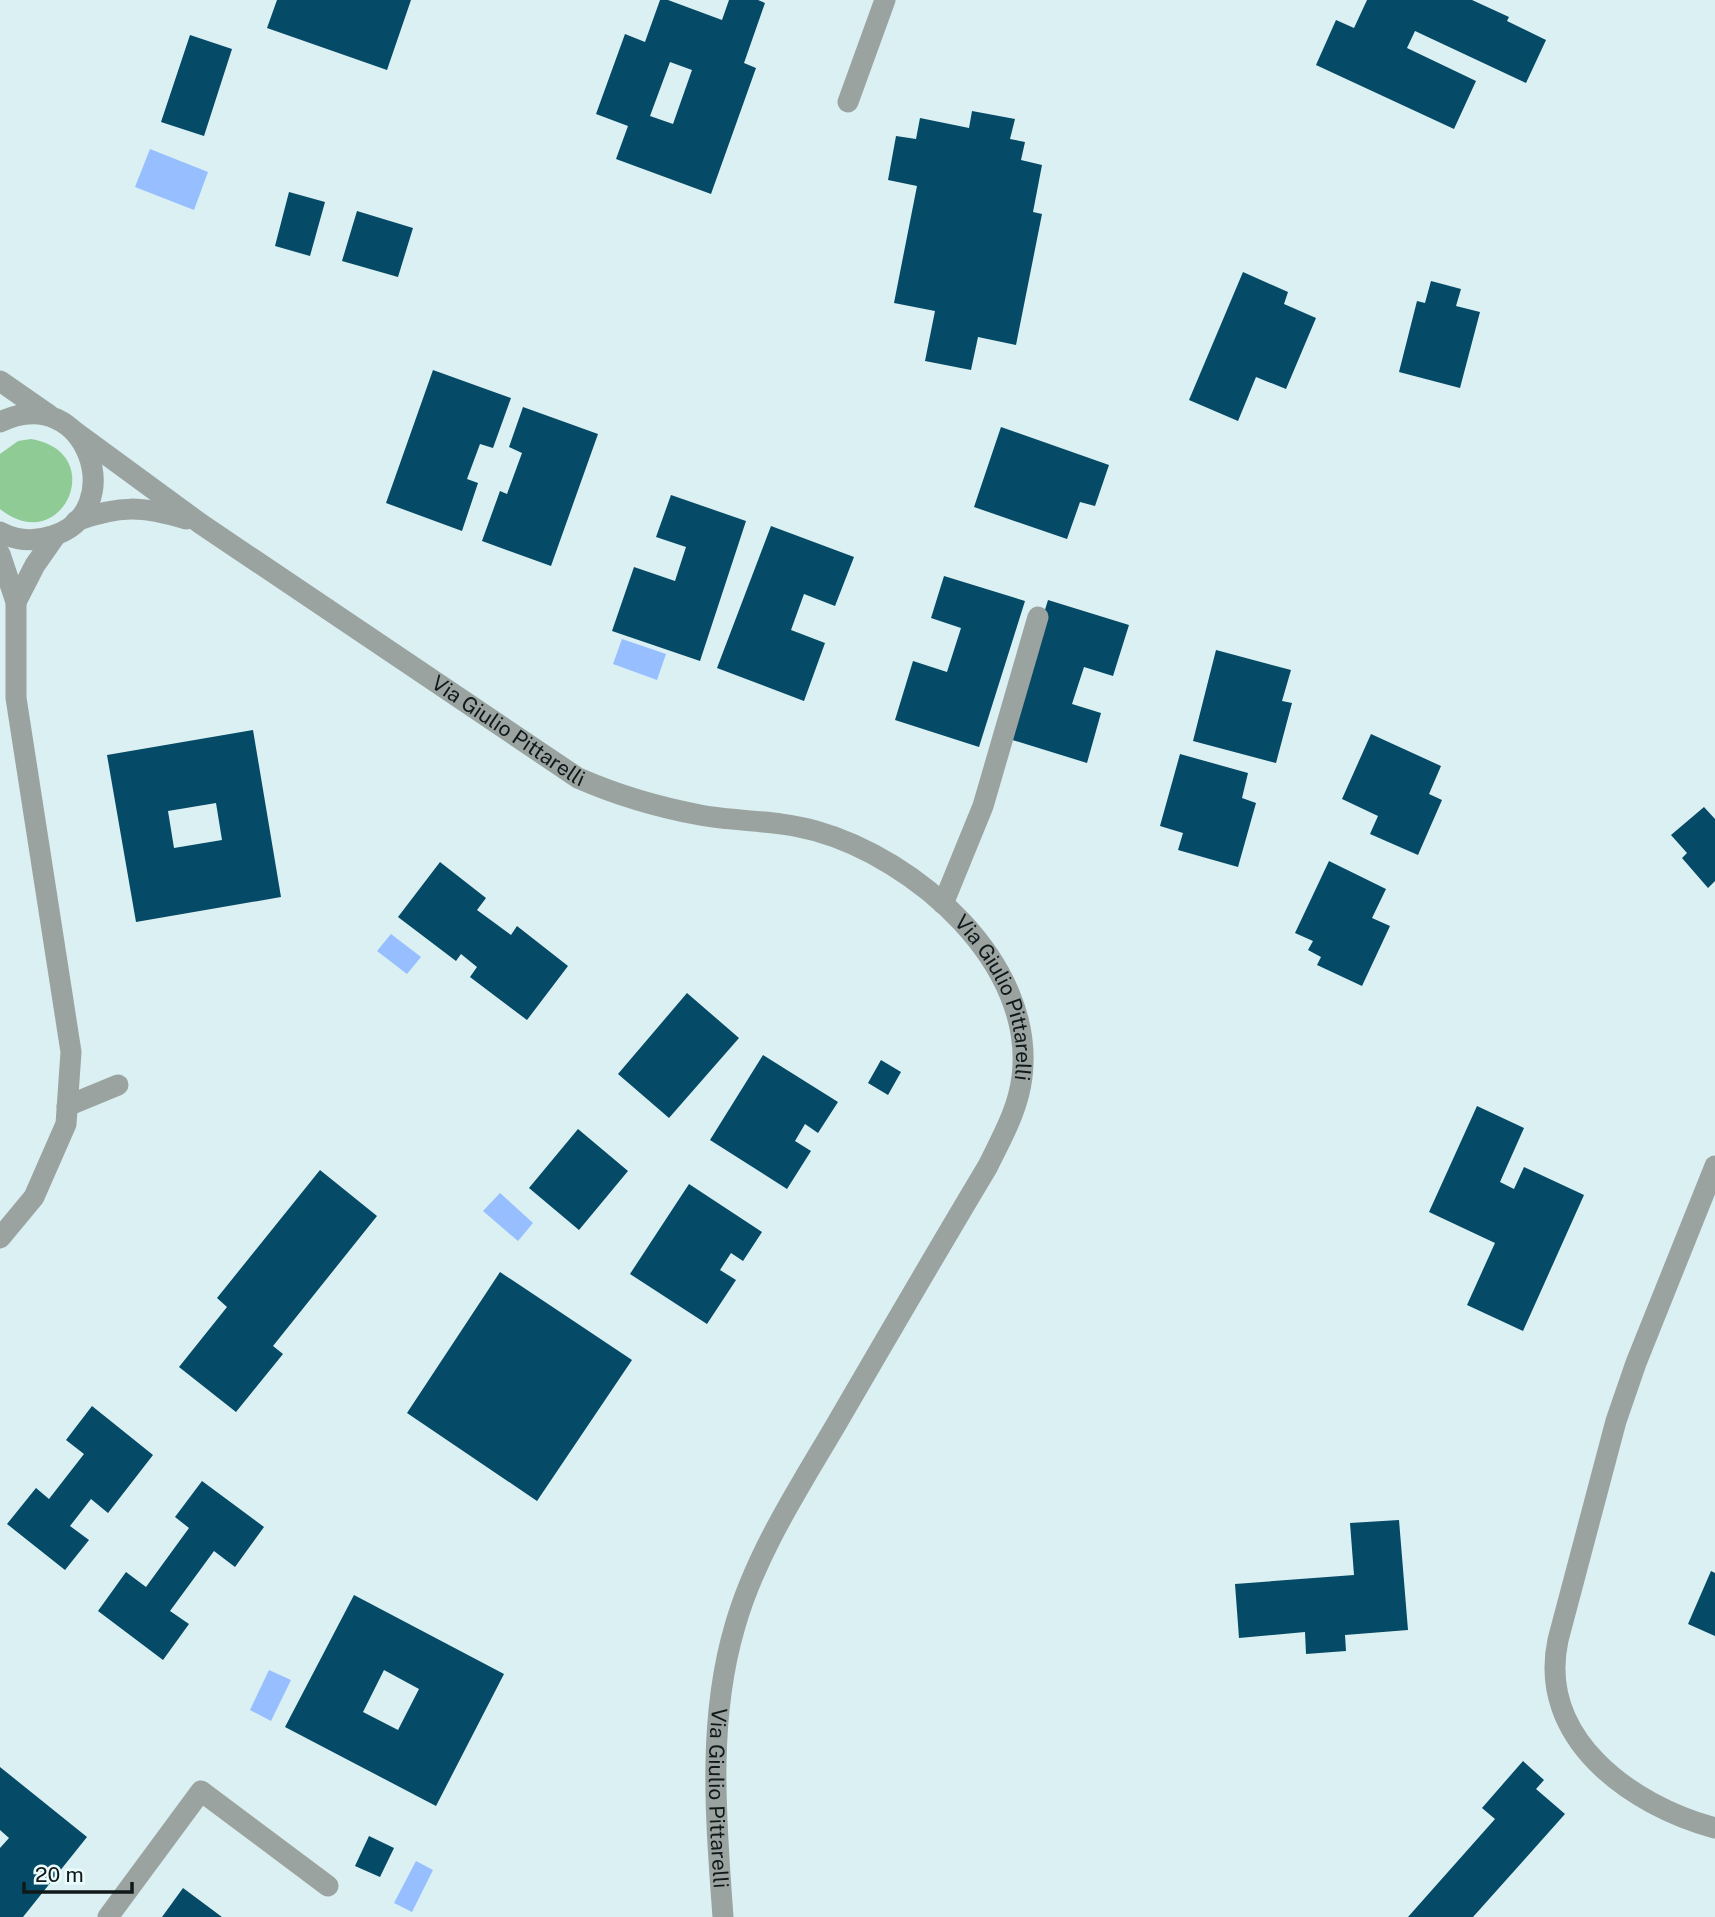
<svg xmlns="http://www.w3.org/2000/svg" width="1715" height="1917" font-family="'Public Sans',sans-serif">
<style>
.green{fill:#8fcb94}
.water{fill:#97beff}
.building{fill:#054a66;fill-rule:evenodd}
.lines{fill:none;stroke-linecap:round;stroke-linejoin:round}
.minor{stroke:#9aa3a0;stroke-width:21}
.labels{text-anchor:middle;stroke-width:7;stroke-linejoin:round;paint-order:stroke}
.street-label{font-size:21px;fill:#101819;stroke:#eafcfe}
</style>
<rect width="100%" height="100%" fill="#daf0f2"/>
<path class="green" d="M31,439C110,452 62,559 0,509V454L18,441Z"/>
<path class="water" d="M150,149L208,172L194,210L135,187Z
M622,639L666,654L657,680L613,664Z
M391,934L421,957L407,974L377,951Z
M500,1193L533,1223L518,1241L483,1211Z
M269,1670L291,1680L271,1721L250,1710Z
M416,1861L433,1870L412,1912L394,1903Z"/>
<path class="building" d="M277,0H411L387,70L267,28Z
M660,0H668L722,20L729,0H758L765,3L744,63L756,68L711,194L616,159L628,126L596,114L625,34L645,42ZM670,62L692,70L673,124L650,116Z
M1367,0H1472L1509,17L1507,21L1546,40L1526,83L1415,31L1407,48L1476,81L1454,129L1316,65L1336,20L1354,28Z
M190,35L232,49L204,136L161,122Z
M972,111L1015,119L1010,139L1025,142L1021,160L1042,165L1033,212L1042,214L1016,345L978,337L971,370L925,361L935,311L894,303L917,186L888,180L896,136L916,139L920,118L969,128Z
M289,192L325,202L310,256L275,246Z
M357,211L413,228L398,277L342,261Z
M1243,272L1288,292L1284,304L1316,318L1286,389L1256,377L1238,421L1189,400Z
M1431,281L1461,289L1456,306L1480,312L1460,388L1399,372L1417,301L1425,303Z
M433,370L511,398L493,448L480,444L467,479L478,483L462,531L386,503Z
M523,407L598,434L551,566L482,541L500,491L507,494L522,453L509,447Z
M1001,427L1109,465L1095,506L1080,502L1067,539L974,507Z
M671,495L746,521L700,661L612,631L634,567L675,581L686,547L656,537Z
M771,526L854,557L835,606L804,594L791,630L825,643L804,701L717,668Z
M944,576L1025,601L979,747L895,720L913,661L947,672L961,628L931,618Z
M1048,600L1129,625L1113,676L1084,667L1072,704L1101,713L1087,763L1006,738Z
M1216,650L1291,670L1282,701L1292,703L1276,763L1193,741Z
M253,730L281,897L136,922L107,755ZM216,803L222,840L174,848L168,811Z
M1371,734L1441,766L1429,794L1442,800L1418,855L1370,834L1378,816L1342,799Z
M1180,754L1248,773L1242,798L1256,803L1238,867L1178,850L1183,833L1160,826Z
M1704,807L1715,819V881L1708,888L1682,858L1687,853L1671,835Z
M1329,861L1386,889L1372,918L1390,926L1362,986L1317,965L1321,957L1308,950L1313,941L1295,933Z
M440,862L486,898L477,910L511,935L517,926L568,966L527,1020L470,977L477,967L461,954L456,961L398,917Z
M687,993L739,1038L669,1118L618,1074Z
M763,1055L838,1102L818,1133L805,1124L795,1141L811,1151L787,1189L710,1140Z
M881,1060L901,1072L888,1095L868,1083Z
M1477,1106L1524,1128L1500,1182L1514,1189L1524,1167L1584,1195L1523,1331L1467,1305L1495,1243L1429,1212Z
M578,1129L628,1171L579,1230L529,1188Z
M320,1170L377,1216L273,1346L283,1354L236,1412L179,1367L227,1307L217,1298Z
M689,1184L762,1232L743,1261L731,1253L720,1270L736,1280L707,1324L630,1274Z
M500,1272L632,1360L537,1501L407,1413Z
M92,1406L153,1455L108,1513L91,1499L70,1526L89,1540L65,1570L7,1524L36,1488L49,1499L84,1454L66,1440Z
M202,1481L264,1527L235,1567L214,1551L170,1611L189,1624L163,1660L98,1611L126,1572L146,1587L189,1528L175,1517Z
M1399,1520L1408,1630L1345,1635L1346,1651L1306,1654L1305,1632L1239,1638L1235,1584L1354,1575L1350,1523Z
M1711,1571L1715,1573V1636L1688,1624Z
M354,1595L504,1674L436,1806L285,1727ZM384,1670L419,1689L398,1730L363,1712Z
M1523,1761L1544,1780L1536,1789L1565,1814L1473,1917H1408L1495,1819L1482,1808Z
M0,1767L87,1837L23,1917H0V1848L9,1838L0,1830Z
M369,1836L394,1848L380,1877L355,1866Z
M183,1888L222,1917H162Z"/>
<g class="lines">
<g class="minor">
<path d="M848,102L885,0"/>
<path d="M0,381L49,415"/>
<path d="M0,422C88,380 130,513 52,536C34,542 17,541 0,532"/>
<path id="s1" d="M74,431L201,524L578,778C617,795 657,807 700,815C738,822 778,820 816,831C916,859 1036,963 1022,1077C1018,1110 1002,1137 988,1166C937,1251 887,1337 837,1423C799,1488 756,1553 735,1626C707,1721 716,1820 723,1917"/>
<path d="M76,521C120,505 142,506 186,519"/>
<path d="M0,554L16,602V698L71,1052L66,1124L34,1197L0,1238"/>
<path d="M16,602L35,565L56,535"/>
<path d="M943,904L983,806L1038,617"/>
<path d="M67,1106L118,1085"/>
<path d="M1715,1166L1636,1363L1616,1421L1558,1640C1537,1738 1630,1805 1715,1828"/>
<path d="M108,1917L201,1791L328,1886"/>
</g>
</g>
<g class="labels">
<g class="street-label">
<text dy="7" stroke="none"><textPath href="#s1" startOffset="528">Via Giulio Pittarelli</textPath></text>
<text dy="7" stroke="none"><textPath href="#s1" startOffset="1116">Via Giulio Pittarelli</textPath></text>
<text dy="7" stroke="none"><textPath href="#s1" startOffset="1998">Via Giulio Pittarelli</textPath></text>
</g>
</g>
<path d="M24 1882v10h108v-10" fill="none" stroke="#101819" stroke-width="3.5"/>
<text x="35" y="1882" font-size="21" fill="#101819" stroke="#eafcfe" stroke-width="5" paint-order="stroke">20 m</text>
</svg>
